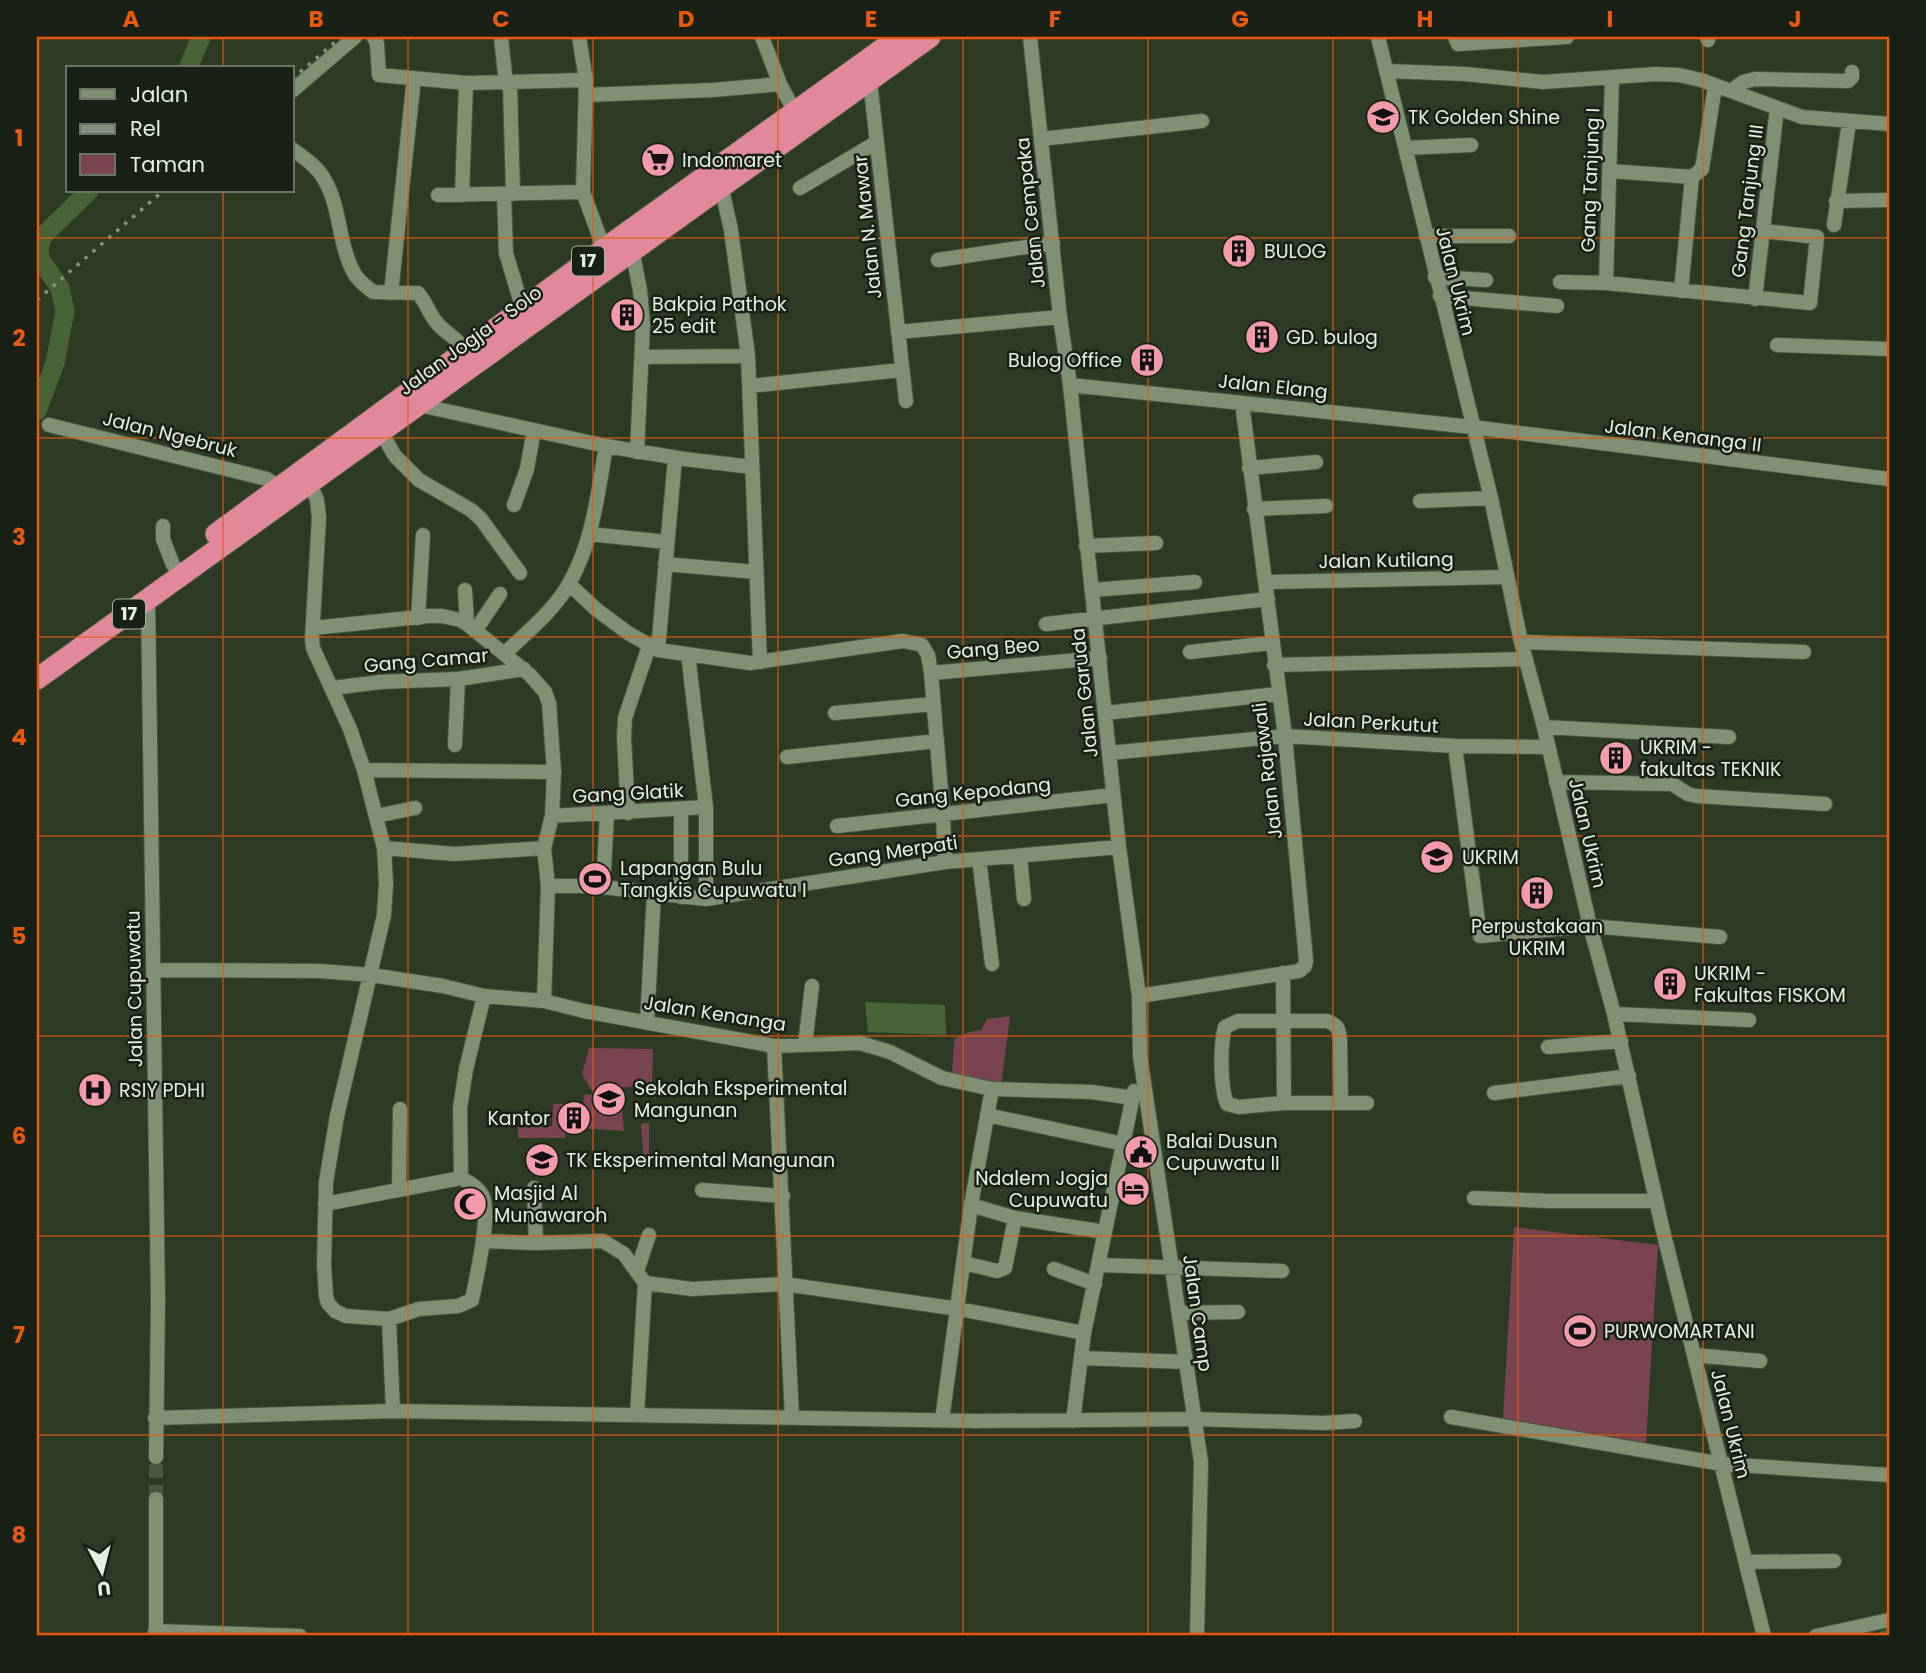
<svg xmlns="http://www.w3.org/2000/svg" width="1926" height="1673" font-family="Poppins,sans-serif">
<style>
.green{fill:#79444f}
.water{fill:#486436}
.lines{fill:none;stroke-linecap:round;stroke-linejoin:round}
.canal{stroke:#486436;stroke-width:10}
.river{stroke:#486436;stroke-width:19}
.minor-tunnel{stroke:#495640;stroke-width:14;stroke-dasharray:14 7;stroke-linecap:butt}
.minor-casing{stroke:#4b5843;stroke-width:16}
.highway-casing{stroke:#4b5843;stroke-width:23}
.minor{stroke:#7f9075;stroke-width:14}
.highway{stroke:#e1899b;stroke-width:21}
.rail{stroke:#85917e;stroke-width:3.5;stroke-dasharray:3.5 7;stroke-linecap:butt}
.grid{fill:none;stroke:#e8590c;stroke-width:2;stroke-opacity:0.55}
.labels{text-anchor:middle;stroke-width:5;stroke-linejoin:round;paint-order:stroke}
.shield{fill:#192015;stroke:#a8b2a4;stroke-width:2}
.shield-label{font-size:18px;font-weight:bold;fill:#e6f0e1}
.poi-label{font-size:19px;fill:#e6f0e1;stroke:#192015;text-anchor:start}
.street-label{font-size:19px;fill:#e6f0e1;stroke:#192015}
.neatline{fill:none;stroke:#e8590c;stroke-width:2.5}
.grid-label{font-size:23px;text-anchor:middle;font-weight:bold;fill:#e8590c}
</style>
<rect width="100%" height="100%" fill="#2d3b24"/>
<path class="green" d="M1010,1016L1001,1087L952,1076L954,1039L969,1032L981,1030L987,1019Z
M589,1048L653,1049L652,1085L591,1090L582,1074Z
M594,1094L595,1108L622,1106L624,1131L582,1128L584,1095Z
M553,1104H566L565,1138H518V1127L552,1126Z
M649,1123V1161H644L641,1124Z
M1514,1227L1658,1245L1646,1443L1503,1418Z"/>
<path class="water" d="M865,1002L945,1005L946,1035L868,1032Z"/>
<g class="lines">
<path class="canal" d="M1882,1636L1889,1634"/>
<path class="river" d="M188,68L201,37
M37,411L55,363L65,311L60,288L40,259L39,248L43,236L89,191"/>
<path class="minor-tunnel" d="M156,1499V1457"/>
<g class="minor-casing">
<path id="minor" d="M374,37L377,44L379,75L466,83L586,80
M501,37L506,84
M579,37L586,80L583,192L604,249
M762,37L780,84L795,112
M1030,37L1060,317L1070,385L1119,847L1139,996L1140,1056L1201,1462L1197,1636
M1378,37L1491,498L1521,642L1544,727L1590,926L1614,1014L1663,1231L1764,1636
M1455,37L1458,44L1567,37
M1707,37L1708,40
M1386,71L1465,74L1543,82L1656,74L1679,75L1701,80L1802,117L1889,124
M870,81L906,401
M510,84L513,194
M292,91L355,37
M1731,91L1743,82L1755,79L1848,81L1852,77V72
M586,95L713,90L780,84
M1041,139L1202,121
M1405,148L1471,145
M292,149C304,158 317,166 324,179C341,207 338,244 354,273C358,281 366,286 373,292L418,293C426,302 429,314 437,323C446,334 458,338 466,351
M1610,171L1692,177L1681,291
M1692,177L1702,169L1715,86
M718,180L721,185L731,230L748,356L760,662
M800,188L877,142
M504,194L506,253L523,310
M438,195L583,192
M462,195L466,83
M1836,201L1889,200
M1834,225L1849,122
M1426,236H1509
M632,250L640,290L643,324L637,452
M938,260L1053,243
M1435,277L1486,280
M1560,282L1606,283L1810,303L1817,237L1763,231
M1606,283L1612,78
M391,293L414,78
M1440,296L1557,306
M1755,299L1777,108
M898,332L1060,317
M1777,345L1889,349
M642,357L748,356
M1070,385L1472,427L1889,479
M750,386L901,370
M419,405L606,446L684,459L752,467
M49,425L267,479L279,487
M381,432L395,456L419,480L471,510L481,519L520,573
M1249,468L1316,462
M310,484L317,500L319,517L312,639L313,648L350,729L364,770L384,848L386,883L384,915L337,1116L326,1182L324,1265L326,1296L328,1303L335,1311L346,1316L389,1319L393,1411
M1420,501L1491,498
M514,505L527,469L534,430
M1254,509L1326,506
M163,526V539L173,565
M589,534L667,542
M1086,546L1156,543
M665,564L756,572
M1266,582L1507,577
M569,584L597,610L628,633L658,650L750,663L903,641L922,645L928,655L931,673L943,814L945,862
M465,590L467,624
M1092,590L1195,582
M148,601L158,1301L156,1457
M418,618L423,535
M1046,624L1268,599
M313,628L429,616H442L460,620L467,624L530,675L545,692L549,703L554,772L552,816L544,848L548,886L544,1001
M475,631L500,594
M1521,642L1804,652
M658,650L675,458
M1190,652L1272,643
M504,654C526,633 555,610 570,582C593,541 598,492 606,446
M688,654L706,807V899
M1274,665L1526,659
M931,673L1100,658
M333,688L380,682L458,679L524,669
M835,713L933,704
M1105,713L1278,694
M1544,727L1729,737
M455,745L458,679
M1455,746L1480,936L1590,926L1720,937
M1109,753L1285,736L1455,746L1548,747
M787,757L937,741
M364,770L554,772
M1556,782L1672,784L1688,794L1697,796L1825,804
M681,809V897
M628,813L624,737L625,718L649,646
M376,816L415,808
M552,816L706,807
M837,826L1113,795
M384,848L454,854L544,848
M1020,856L1024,899
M979,859L992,964
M548,886H594L706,899L945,862L1119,847
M603,887L607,814
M153,970L320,971L371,975L443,986L484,996L544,1001L584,1011L774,1046L860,1043L890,1052L942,1078L992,1089L1092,1092L1133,1098
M1283,973L1284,1103
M1139,996L1299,971L1305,966L1306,960L1285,736L1242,403
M1614,1014L1749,1020
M647,1022L654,893
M805,1045L812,986
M774,1046L792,1417
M1548,1047L1621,1041
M1494,1093L1629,1076
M1341,1102L1340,1040C1339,1029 1338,1025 1327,1021H1238L1225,1027C1220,1046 1220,1086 1227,1104L1239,1107L1284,1103H1367
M987,1115L1124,1144
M534,1188L536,1243
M399,1190L400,1109
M702,1190L783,1196
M1474,1198L1549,1201H1656
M325,1204L461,1178
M971,1205L1015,1218L1105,1232
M483,1241L536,1243L603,1241L624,1254L645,1283L692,1289L784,1284L959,1309L1084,1333
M964,1263L997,1271L1005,1268L1015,1218
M1099,1265L1282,1271
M1054,1269L1095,1284
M637,1271L649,1235
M1179,1313L1238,1312
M389,1319L419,1309L458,1306L472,1300C476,1278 492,1213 482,1195C478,1187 468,1182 461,1178L460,1108L466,1069L484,996
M1694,1355L1760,1361
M1081,1358L1186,1362
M637,1415L645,1283
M1451,1417L1722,1464L1889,1475
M155,1418L393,1411L977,1421L1195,1419L1324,1423L1355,1421
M942,1420L971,1205L992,1089
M1073,1421L1084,1333L1134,1091
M1746,1562L1834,1561
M155,1631L300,1636
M156,1636V1499
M1816,1636L1889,1620"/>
</g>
<g class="highway-casing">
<path id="highway" d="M216,534L604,249L899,37
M37,679L930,37"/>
</g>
<use href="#minor" class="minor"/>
<use href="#highway" class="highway"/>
<path class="rail" d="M292,79L341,37
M37,300L163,191"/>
</g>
<path class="grid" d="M223,37V68M408,37V1636M593,37V1636M778,37V1636M963,37V1636M1148,37V1636M1333,37V1636M1518,37V1636M1703,37V1636M223,191V1636M37,238H1889M37,438H1889M37,637H1889M37,836H1889M37,1036H1889M37,1236H1889M37,1435H1889"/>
<defs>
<g id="school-disc" transform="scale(1.75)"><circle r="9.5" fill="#f39aab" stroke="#192015"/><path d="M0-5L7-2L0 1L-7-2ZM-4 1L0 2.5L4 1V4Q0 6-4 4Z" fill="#111"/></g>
<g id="supermarket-disc" transform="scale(1.75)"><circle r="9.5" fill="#f39aab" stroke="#192015"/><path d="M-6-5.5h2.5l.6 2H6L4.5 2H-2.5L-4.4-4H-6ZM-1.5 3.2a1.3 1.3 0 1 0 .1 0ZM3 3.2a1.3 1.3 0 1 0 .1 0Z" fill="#111"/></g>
<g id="building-disc" transform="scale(1.75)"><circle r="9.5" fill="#f39aab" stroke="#192015"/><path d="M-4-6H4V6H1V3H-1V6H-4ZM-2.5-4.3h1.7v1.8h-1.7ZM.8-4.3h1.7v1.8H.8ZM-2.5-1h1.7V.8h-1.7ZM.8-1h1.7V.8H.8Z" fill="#111"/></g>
<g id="university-disc" transform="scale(1.75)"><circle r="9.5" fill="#f39aab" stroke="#192015"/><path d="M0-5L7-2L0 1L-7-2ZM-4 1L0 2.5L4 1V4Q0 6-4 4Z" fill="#111"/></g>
<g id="stadium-disc" transform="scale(1.75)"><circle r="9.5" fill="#f39aab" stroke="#192015"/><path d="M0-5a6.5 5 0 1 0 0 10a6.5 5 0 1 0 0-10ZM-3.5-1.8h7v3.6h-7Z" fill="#111"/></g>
<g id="hospital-disc" transform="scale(1.75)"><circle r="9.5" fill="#f39aab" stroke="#192015"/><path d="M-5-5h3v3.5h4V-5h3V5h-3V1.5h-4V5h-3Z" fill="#111"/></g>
<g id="civic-disc" transform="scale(1.75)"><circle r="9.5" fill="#f39aab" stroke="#192015"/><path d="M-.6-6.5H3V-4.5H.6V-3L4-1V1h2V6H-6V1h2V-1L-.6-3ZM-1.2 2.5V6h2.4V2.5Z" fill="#111"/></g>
<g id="hotel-disc" transform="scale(1.75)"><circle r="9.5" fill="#f39aab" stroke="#192015"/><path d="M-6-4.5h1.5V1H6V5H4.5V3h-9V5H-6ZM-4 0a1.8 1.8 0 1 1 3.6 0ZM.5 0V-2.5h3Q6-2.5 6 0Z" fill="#111"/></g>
<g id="mosque-disc" transform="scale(1.75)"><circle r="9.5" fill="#f39aab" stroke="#192015"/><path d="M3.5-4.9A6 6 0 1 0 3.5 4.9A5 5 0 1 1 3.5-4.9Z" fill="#111"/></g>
</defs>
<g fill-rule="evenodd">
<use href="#school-disc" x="1383" y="117"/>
<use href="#supermarket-disc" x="658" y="160"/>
<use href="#building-disc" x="1239" y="251"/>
<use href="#building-disc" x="627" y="315"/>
<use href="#building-disc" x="1262" y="337"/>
<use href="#building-disc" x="1147" y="360"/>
<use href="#building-disc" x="1616" y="758"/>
<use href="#university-disc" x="1437" y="857"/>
<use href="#stadium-disc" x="595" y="879"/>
<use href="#building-disc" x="1537" y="893"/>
<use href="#building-disc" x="1670" y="984"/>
<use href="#hospital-disc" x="95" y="1090"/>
<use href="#school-disc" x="609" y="1099"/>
<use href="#building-disc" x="574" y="1118"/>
<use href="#civic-disc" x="1141" y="1152"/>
<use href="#school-disc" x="542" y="1160"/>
<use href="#hotel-disc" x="1133" y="1189"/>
<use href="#mosque-disc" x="470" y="1204"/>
<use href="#stadium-disc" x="1580" y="1331"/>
</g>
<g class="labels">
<g class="shield">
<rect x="572" y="246.5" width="32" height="29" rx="5"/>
<rect x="113" y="599.5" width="32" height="29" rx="5"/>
</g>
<g class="shield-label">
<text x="588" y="267">17</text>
<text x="129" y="620">17</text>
</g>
<g class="poi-label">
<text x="1408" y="124">TK Golden Shine</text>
<text x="682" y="167">Indomaret</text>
<text x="1264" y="258">BULOG</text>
<text x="652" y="311">Bakpia Pathok<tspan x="652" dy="22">25 edit</tspan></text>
<text x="1286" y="344">GD. bulog</text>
<text x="1122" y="367" text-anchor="end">Bulog Office</text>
<text x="1640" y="754">UKRIM -<tspan x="1640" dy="22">fakultas TEKNIK</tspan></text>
<text x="1462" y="864">UKRIM</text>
<text x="620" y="875">Lapangan Bulu<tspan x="620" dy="22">Tangkis Cupuwatu I</tspan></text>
<text x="1537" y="933" text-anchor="middle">Perpustakaan<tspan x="1537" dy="22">UKRIM</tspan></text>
<text x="1694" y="980">UKRIM -<tspan x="1694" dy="22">Fakultas FISKOM</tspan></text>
<text x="634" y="1095">Sekolah Eksperimental<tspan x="634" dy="22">Mangunan</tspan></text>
<text x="119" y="1097">RSIY PDHI</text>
<text x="550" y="1125" text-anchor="end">Kantor</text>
<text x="1166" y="1148">Balai Dusun<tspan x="1166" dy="22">Cupuwatu II</tspan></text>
<text x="566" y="1167">TK Eksperimental Mangunan</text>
<text x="1108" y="1185" text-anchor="end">Ndalem Jogja<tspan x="1108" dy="22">Cupuwatu</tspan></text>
<text x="494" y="1200">Masjid Al<tspan x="494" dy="22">Munawaroh</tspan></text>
<text x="1604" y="1338">PURWOMARTANI</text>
</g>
<g class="street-label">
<text transform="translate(1590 180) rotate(-88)" y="7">Gang Tanjung I</text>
<text transform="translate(1747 201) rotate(-83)" y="7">Gang Tanjung III</text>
<text transform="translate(1030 213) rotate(-96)" y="7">Jalan Cempaka</text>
<text transform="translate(867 227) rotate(-96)" y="7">Jalan N. Mawar</text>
<text transform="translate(1456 281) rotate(76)" y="7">Jalan Ukrim</text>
<text transform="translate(470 340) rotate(-36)" y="7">Jalan Jogja - Solo</text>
<text transform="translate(1273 386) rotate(6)" y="7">Jalan Elang</text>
<text transform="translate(170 434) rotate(14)" y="7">Jalan Ngebruk</text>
<text transform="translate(1683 435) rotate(7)" y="7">Jalan Kenanga II</text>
<text transform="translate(1386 560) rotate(-1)" y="7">Jalan Kutilang</text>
<text transform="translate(993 648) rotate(-5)" y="7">Gang Beo</text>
<text transform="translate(426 660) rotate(-5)" y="7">Gang Camar</text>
<text transform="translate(1084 693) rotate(-96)" y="7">Jalan Garuda</text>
<text transform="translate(1371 722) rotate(3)" y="7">Jalan Perkutut</text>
<text transform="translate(1267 771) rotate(-97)" y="7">Jalan Rajawali</text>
<text transform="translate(973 792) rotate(-6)" y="7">Gang Kepodang</text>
<text transform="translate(628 793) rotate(-3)" y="7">Gang Glatik</text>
<text transform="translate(1588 833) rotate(77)" y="7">Jalan Ukrim</text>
<text transform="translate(893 851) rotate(-8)" y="7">Gang Merpati</text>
<text transform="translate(134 989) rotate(-91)" y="7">Jalan Cupuwatu</text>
<text transform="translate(715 1013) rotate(9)" y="7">Jalan Kenanga</text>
<text transform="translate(1198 1313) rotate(82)" y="7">Jalan Camp</text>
<text transform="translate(1731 1424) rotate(76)" y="7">Jalan Ukrim</text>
</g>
</g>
<rect width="1926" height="1673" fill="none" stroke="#192015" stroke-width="77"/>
<rect x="66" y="66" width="228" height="126" fill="#192015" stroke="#6b7367" stroke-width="2"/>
<rect x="80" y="89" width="35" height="10" fill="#7f9075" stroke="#6b7367" stroke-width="2"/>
<text x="130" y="102" font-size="21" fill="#e6f0e1">Jalan</text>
<rect x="80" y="124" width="35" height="10" fill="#85917e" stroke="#6b7367" stroke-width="2"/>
<text x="130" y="136" font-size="21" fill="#e6f0e1">Rel</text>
<rect x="80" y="154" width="35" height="21" fill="#79444f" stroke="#6b7367" stroke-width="2"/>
<text x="130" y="172" font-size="21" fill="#e6f0e1">Taman</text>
<g transform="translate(102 1572) rotate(173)" stroke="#192015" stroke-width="5" paint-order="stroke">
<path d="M0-5L12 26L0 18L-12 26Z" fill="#e6f0e1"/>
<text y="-10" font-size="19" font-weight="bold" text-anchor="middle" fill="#e6f0e1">U</text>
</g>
<rect x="38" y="38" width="1850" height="1596" class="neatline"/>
<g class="grid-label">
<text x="131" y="27">A</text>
<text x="316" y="27">B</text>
<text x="501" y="27">C</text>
<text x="686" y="27">D</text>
<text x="871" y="27">E</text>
<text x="1055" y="27">F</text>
<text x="1240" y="27">G</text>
<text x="1425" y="27">H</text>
<text x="1610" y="27">I</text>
<text x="1795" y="27">J</text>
<text x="19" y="146">1</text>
<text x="19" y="346">2</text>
<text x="19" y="545">3</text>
<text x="19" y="745">4</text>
<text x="19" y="944">5</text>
<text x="19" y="1144">6</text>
<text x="19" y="1343">7</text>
<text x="19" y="1543">8</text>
</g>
</svg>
